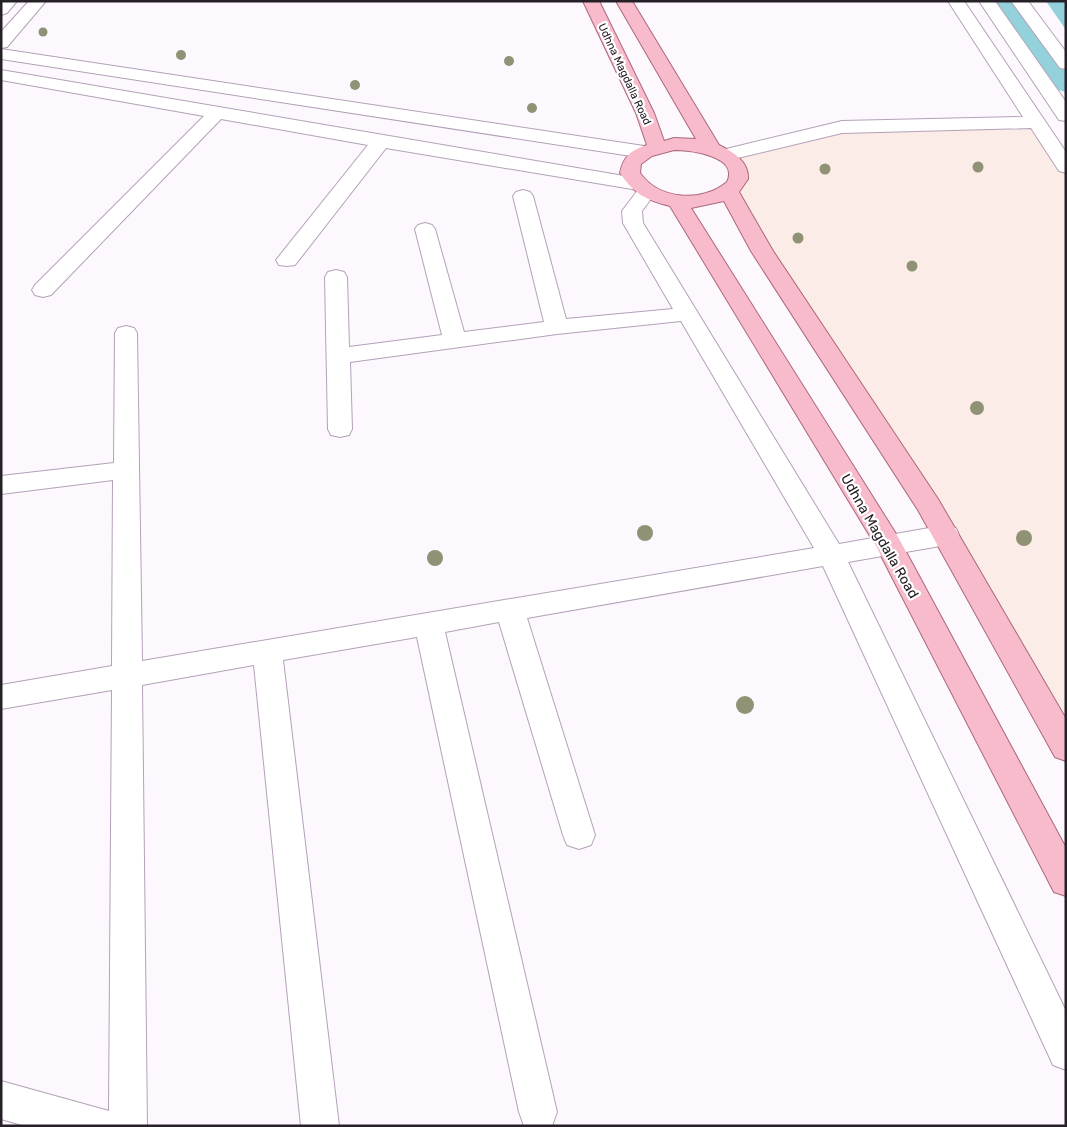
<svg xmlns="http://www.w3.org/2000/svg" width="1067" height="1127" font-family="Rubik,sans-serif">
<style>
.industrial{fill:#fbece7}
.water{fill:#93d2da}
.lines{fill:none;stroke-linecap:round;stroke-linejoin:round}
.canal{fill:#93d2da;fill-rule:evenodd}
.minor-casing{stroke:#b4a1b8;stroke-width:2}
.major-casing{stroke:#ab687c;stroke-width:2}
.minor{fill:#fff;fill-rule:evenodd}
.major{fill:#f7bbcb;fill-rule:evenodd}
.tree{fill:#909275}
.labels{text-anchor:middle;stroke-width:4.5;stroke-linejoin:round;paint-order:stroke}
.far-street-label{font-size:11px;fill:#272028;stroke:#fff}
.street-label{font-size:14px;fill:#272028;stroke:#fff}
</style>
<rect width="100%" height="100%" fill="#fcf8fd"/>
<path class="industrial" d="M1031,125L1066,175V733L732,193L733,157L825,133Z"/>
<path class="water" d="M1046,1H1066V30Z"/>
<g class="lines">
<path class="canal" d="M995,1H1015L1066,69V92L1058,90Z"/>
<g class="minor-casing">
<path id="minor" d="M1,1H17L7,13L1,15Z
M29,1H46L7,47L1,48V32Z
M948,1H964L1066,152V173L1059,171L1031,128L842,133L725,161L718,159L715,155L718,151L842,121L1023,117Z
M979,1H995L1066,102V121L1059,120Z
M1011,1H1028L1066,52V69L1060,68Z
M1,49L644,146L651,148L654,152L651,156L644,158L1,59Z
M1,70L636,178L643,180L646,184L644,186L653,188L656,192L642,211L643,223L839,544L946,525L956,528L959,535L956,542L946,545L848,562L1066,1011V1070L1053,1065L823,566L527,618L595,835L591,845L579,849L567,845L563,835L499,622L445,632L557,1112L552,1126H524L519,1112L417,637L283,660L339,1126H301L254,665L142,685L147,1126H25L1,1119V1081L109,1111L112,690L1,709V685L112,666L113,480L1,494V476L114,463L115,333L118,328L126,326L134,328L137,333L142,661L814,548L681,321L557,334L350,362L352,429L349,435L340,437L331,435L328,429L325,277L328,272L336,270L344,272L347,277L349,347L442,335L415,229L418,225L425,223L432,225L435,229L464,332L544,322L513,196L516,192L523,190L530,192L533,196L566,319L673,309L623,223L622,211L638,190L386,148L295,265L287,266L279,265L276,260L368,145L221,119L51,295L43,297L35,295L32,290L35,285L204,116L1,80Z"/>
</g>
<g class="major-casing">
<path id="major" d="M583,1H599L654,113L664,141L674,138L696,139L616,1H632L719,145C733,152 749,161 748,179L739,192L773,251L938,499L1066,719V761L1055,757L918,510L751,251L724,201L691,208L898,537L1066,848V896L1054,892L876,546L670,206C646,200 634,194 620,173C623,157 631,150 647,145L636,113ZM674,150C690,150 740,156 727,182C702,203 659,200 640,173L641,164L652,156Z"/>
</g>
<use href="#minor" class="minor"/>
<use href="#major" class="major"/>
</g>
<g class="tree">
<circle cx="43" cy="32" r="4.5"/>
<circle cx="181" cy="55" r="5"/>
<circle cx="509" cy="61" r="5"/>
<circle cx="355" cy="85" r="5"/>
<circle cx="532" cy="108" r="5"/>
<circle cx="978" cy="167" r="5.5"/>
<circle cx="825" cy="169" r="5.5"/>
<circle cx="798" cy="238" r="5.5"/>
<circle cx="912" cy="266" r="5.5"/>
<circle cx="977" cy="408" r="7"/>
<circle cx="645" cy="533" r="8"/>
<circle cx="1024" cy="538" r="8"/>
<circle cx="435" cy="558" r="8"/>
<circle cx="745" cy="705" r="9"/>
</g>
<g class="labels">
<g class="far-street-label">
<text transform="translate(625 74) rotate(65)" y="4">Udhna Magdalla Road</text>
</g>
<g class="street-label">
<text transform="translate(880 536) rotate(60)" y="5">Udhna Magdalla Road</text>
</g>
</g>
<rect width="1067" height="1127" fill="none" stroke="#272028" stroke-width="5"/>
</svg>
